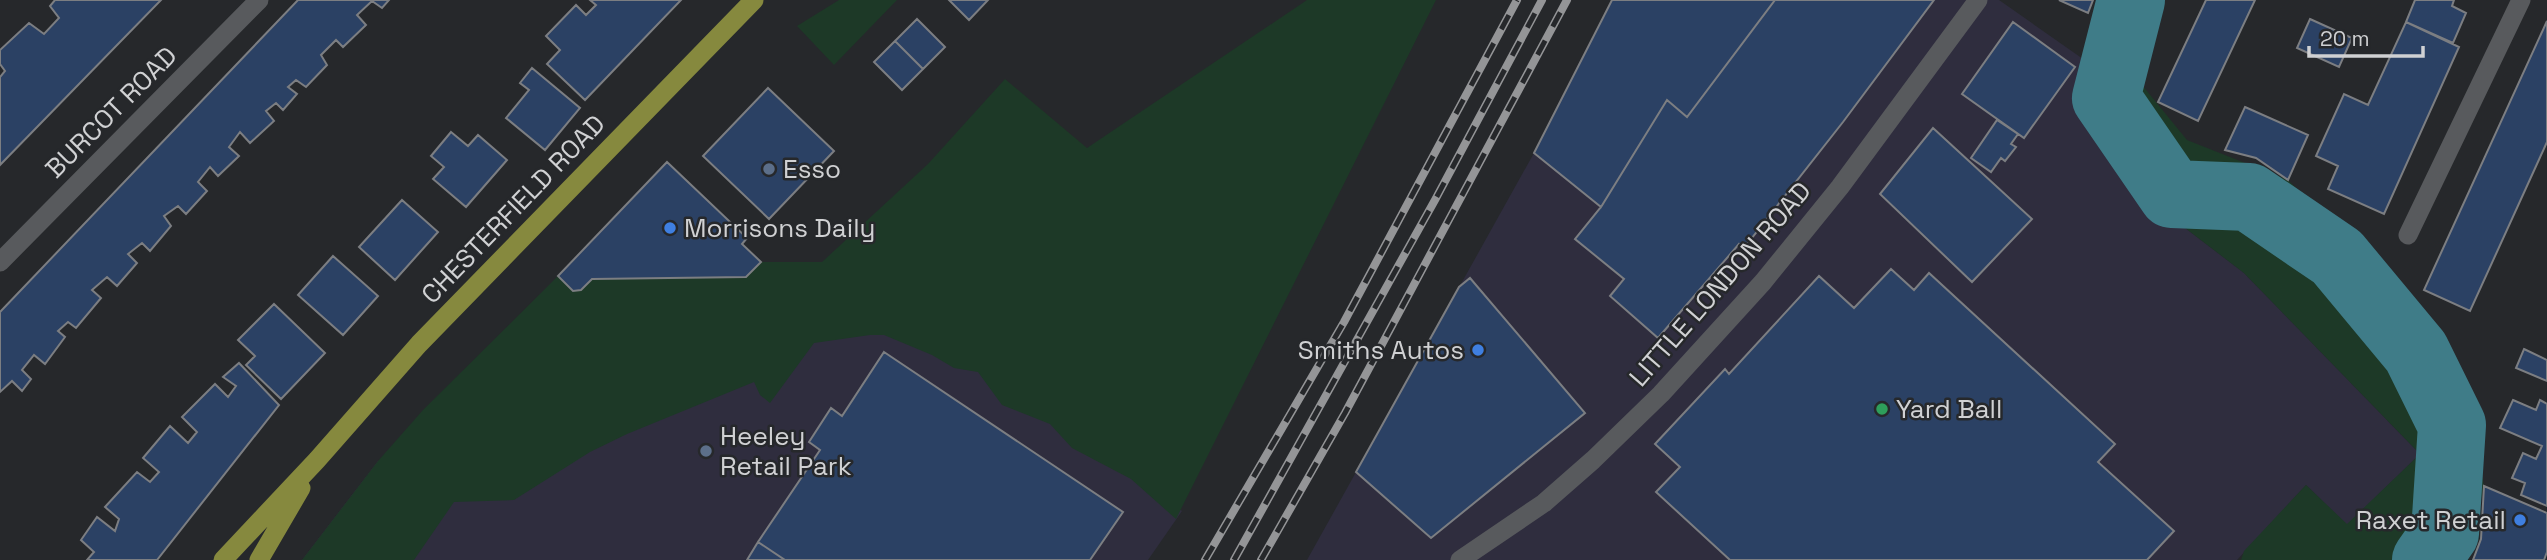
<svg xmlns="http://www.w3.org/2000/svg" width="2547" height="560" font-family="'Space Grotesk',sans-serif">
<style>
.commercial{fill:#2f2d3e}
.green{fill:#1d3927}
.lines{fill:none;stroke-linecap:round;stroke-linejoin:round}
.river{stroke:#3f7c88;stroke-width:68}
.building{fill:#2b4164;stroke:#7c7e82;stroke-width:2}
.minor{stroke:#585a5d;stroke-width:19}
.trunk{stroke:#86893e;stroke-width:19}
.rail-casing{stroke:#949597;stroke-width:8}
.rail{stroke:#26282b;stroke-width:5;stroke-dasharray:16;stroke-linecap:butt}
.service-dot{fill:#5c6f8a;stroke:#26282b;stroke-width:2.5}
.shop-dot{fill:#3f7fe0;stroke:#26282b;stroke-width:2.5}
.leisure-dot{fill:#2e9e5b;stroke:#26282b;stroke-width:2.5}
.labels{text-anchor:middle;stroke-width:5;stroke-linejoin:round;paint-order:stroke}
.street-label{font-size:26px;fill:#d0d1d3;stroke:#26282b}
.poi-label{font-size:26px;fill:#d0d1d3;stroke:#26282b;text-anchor:start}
</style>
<rect width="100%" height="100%" fill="#26282b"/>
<path class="commercial" d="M1612,0H1999L2093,66L2087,87L2086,101L2090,114L2159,208L2244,273L2420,454L2347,525L2306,485L2237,560H1307L1534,153Z
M889,306L1182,511L1148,560H302L378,461Z"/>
<path class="green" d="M839,0H897L834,65L797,26Z
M1307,0H1436L1176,519L1131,479L1072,448L1050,424L1002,405L978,372L954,368L932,355L884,335H870L814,343L770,403L760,395L754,382L627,434L590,452L514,500L454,502L414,560H302L378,461L423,410L558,276L574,291L581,290L592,279L746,277L761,262H822L928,164L1005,79L1087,148Z
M2107,23L2148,24L2142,85L2187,140L2288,180L2398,287L2472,420L2484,486L2468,560H2241L2244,551L2306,485L2347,524L2420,454L2244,273L2159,208L2086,101L2093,66Z"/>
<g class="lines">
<path class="river" d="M2131,0L2106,98L2172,194L2249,197L2337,257L2416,352L2452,425L2445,533L2426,560"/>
</g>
<path class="building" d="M55,0H161L0,165V77L5,71L0,64V50L29,23L44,34L59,18L50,6Z
M298,0H389L382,8L372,1L357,15L366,25L343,47L336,40L321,55L327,65L306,87L296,80L288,87L297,94L283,110L276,103L266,111L274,121L250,143L240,132L229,147L239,156L218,176L210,167L198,182L207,191L186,214L178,206L164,216L171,226L150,251L142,243L128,254L137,263L117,286L107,277L92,290L101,298L76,328L68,322L58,331L65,337L45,364L34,355L22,370L31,379L22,391L12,381L0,392V312Z
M590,0H681L585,100L547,64L560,50L546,36L576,5L586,15L596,5Z
M949,0H988L969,20Z
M1612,0H1775L1687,117L1667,100L1601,207L1534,153Z
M1775,0H1934L1843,122L1744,248L1739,244L1658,338L1610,296L1624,279L1575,239L1601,207L1667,100L1687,117Z
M2059,0H2093L2088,13Z
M2206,0H2255L2198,121L2158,102Z
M2415,0H2454L2452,6L2466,13L2453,43L2406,22Z
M917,19L945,47L923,69L895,41Z
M2310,19L2352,38L2339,67L2297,48Z
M2547,21V142L2470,311L2424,290Z
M2013,22L2075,67L2024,138L1962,94Z
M2406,22L2459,47L2384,214L2328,189L2338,166L2316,156L2344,94L2368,105Z
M895,41L923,69L902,90L874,62Z
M532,68L580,108L545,150L506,118L529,90L520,83Z
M768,88L834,151L769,219L703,156Z
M2245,107L2308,135L2288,180L2256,158L2225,150Z
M1997,120L2018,134L2011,144L2016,147L2005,161L2001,158L1991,172L1971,158Z
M1933,128L2032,219L1972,282L1880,194Z
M451,132L468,146L478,135L507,160L466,207L433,179L444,167L431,156Z
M667,162L747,238L742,244L761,262L746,277L592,279L581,290L573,291L558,276Z
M402,200L438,232L395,280L359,247Z
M333,256L378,296L343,335L298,295Z
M1891,269L1914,290L1929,273L2115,444L2098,462L2174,531L2147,560H1730L1656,492L1680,467L1655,444L1725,369L1729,374L1819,276L1854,308Z
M1470,278L1585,413L1431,538L1356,472L1459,287Z
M274,304L325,353L281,399L246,365L255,356L238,340Z
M2524,349L2547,360V381L2516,368Z
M884,352L1123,512L1090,560H785L758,542L820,450L809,442L831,408L842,416Z
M239,363L279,405L157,560H87L94,552L81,540L97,517L115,531L119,519L105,507L137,472L150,482L159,472L143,458L170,426L188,443L197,432L182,417L215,384L228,397L236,386L223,377Z
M2513,400L2536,410L2540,400L2547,404V506L2521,495L2525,483L2512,478L2523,453L2536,459L2542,446L2500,428Z
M2484,486L2547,513V552L2544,560H2473L2481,539Z
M758,542L785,560H747Z"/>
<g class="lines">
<path class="minor" d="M2408,235L2521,0
M0,262L259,0
M1460,560L1544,503L1593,460L1661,394L1763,282L1840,187L1978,0"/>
<path class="trunk" d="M223,560L317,460L419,344L754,0
M259,560L301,488"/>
<g class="rail-casing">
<path id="rail" d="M1205,560L1344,322L1517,0
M1234,560L1435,200L1542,0
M1261,560L1345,413L1567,0"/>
</g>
<use href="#rail" class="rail"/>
</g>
<g class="service-dot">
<circle cx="769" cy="169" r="7"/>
<circle cx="706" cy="451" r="7"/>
</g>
<g class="shop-dot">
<circle cx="670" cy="228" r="7"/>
<circle cx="1478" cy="350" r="7"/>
<circle cx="2520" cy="520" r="7"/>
</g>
<circle class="leisure-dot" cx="1882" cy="409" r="7"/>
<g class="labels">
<g class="street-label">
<text transform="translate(111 112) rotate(-45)" y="9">BURCOT ROAD</text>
<text transform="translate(513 209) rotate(-46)" y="9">CHESTERFIELD ROAD</text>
<text transform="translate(1720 284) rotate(-49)" y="9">LITTLE LONDON ROAD</text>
</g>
<g class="poi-label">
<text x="783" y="178">Esso</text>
<text x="684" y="237">Morrisons Daily</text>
<text x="1464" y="359" text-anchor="end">Smiths Autos</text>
<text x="1896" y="418">Yard Ball</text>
<text x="720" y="445">Heeley<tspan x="720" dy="30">Retail Park</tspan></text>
<text x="2506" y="529" text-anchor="end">Raxet Retail</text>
</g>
</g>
<path d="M2309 46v10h114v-10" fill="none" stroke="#d0d1d3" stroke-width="3.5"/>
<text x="2320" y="46" font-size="21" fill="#d0d1d3" stroke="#26282b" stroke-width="5" paint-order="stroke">20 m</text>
</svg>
